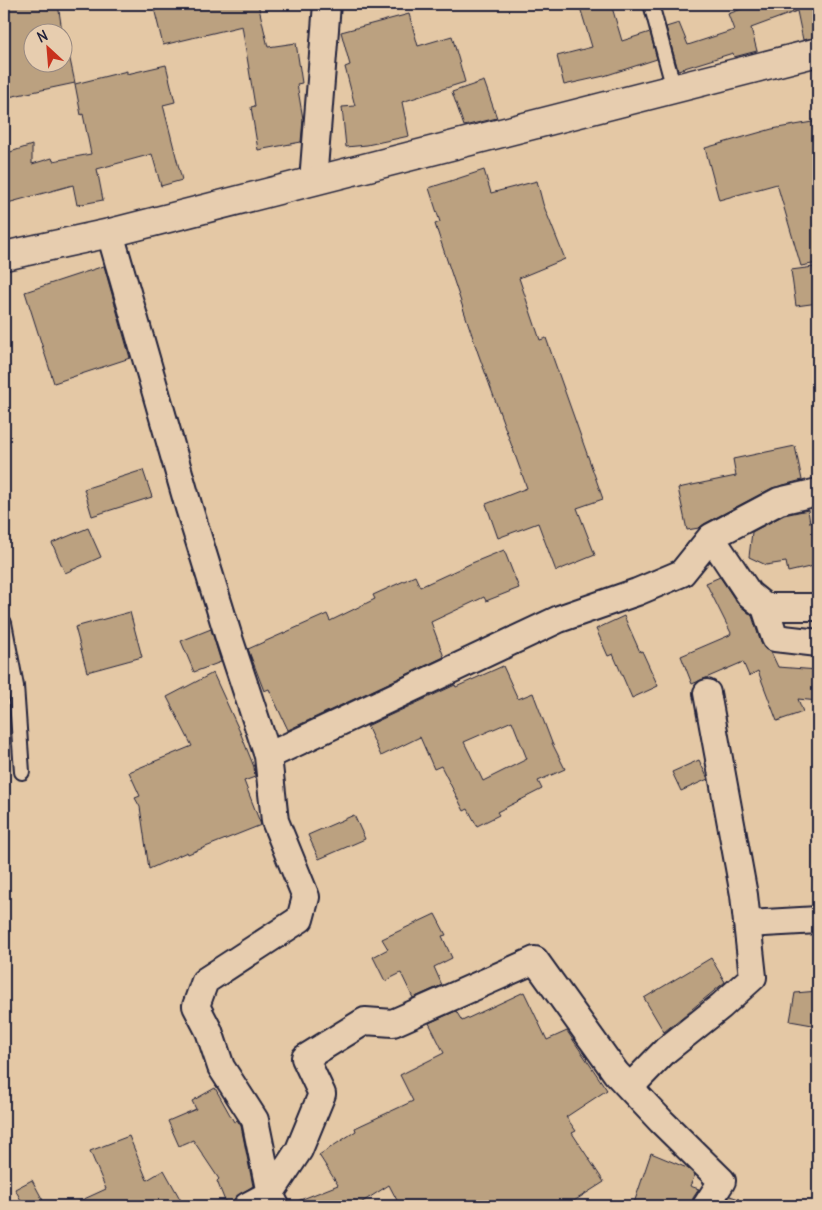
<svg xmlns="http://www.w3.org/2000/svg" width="822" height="1210" font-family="Delius,sans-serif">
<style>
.building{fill:#bba180;stroke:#22223b;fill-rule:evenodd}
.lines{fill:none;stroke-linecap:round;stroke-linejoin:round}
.lane-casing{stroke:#22223b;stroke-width:18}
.street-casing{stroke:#22223b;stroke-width:30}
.secondary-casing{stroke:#22223b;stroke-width:31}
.lane{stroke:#e7cdaf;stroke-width:14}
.street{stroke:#e7cdaf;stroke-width:26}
.secondary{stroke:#e7cdaf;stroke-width:28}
</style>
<rect width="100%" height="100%" fill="#e4c8a5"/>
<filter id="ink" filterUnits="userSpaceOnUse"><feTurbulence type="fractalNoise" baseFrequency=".02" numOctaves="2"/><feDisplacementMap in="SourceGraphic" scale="10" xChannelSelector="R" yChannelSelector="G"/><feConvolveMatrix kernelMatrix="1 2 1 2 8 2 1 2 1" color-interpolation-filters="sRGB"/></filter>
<g filter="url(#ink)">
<path class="building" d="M4,4H58L62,31H64L75,83L4,98ZM32,32H62V62H32Z
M153,4H258L268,47L296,43L302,83L297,84L303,119L301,142L258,150L251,107L255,106L242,26L163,45Z
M579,4H611L622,41L650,32L657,59L604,76L564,85L557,56L592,47Z
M755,4H818V37L803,40L797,11L751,28L757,51L734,57L733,53L678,70L666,27L679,23L688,45L734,30L728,14Z
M409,14L418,46L452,36L465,82L402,102L409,136L367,145L346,147L342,107L355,106L345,67L350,65L341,32Z
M166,65L175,102L163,105L182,180L161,186L152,154L97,169L103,200L77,205L73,185L4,204V180L9,178L4,160V154L32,145V164L52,158L53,161L91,154L83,114L81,115L75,84L127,71V74Z
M484,81L497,118L464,126L452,92Z
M818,121V263L801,266L777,184L719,200L705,148L772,129Z
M484,170L491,193L537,181L543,204L565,259L519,278L540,340L546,338L603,499L577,508L595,555L556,571L538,523L498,538L486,504L527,488L478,353L435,224L440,222L429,188Z
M104,266L130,358L54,383L25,292Z
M814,267L818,303L796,306L791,270Z
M795,446L802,480L772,488L704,524L699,528L687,530L678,488L736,476L733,459Z
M143,470L152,497L92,516L84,489Z
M808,510L810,523L818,521V565L788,572L786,562L766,565L749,557L752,532L784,515Z
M88,528L101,557L65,573L52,543Z
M504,550L519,588L486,601L484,597L431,622L444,657L288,730L269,689L264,691L248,649L327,614L330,621L375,599L373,595L415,576L420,587L472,563Z
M720,577L737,603L752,616L761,643L765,649L771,652L778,667L818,670V701L798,699L803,712L777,721L758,671L749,676L743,662L692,684L681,656L730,635L731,633L706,583Z
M130,612L142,657L87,672L75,627Z
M624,616L640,652L642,651L658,686L632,698L613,654L608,656L596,629Z
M211,629L221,662L194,672L181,641Z
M503,666L518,699L533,693L552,743L565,769L538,781L542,789L497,812L499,815L477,826L468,809L464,811L441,766L434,769L420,737L381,756L367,726L455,685L456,687ZM512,721L527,759L483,781L464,742Z
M213,673L240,732L254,767L255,777L244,781L261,825L188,854L187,852L149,869L140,807L135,798L140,796L129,772L192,746L167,697Z
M699,760L708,779L681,791L672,772Z
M354,815L365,839L319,859L308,835Z
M435,914L446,935L442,936L452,958L434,967L442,985L413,998L401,973L385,981L373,957L388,949L382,939Z
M711,958L725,982L664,1032L644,998Z
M818,991V1026L790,1021L795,993Z
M524,992L547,1040L567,1031L607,1090L566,1117L576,1131L572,1133L604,1182L566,1206H400L389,1185L356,1206H291L290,1204L338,1185L319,1155L356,1131L355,1128L413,1101L400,1075L444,1053L429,1023L456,1011L462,1021Z
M215,1088L234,1122L237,1120L241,1126L253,1186L235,1198L232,1206H227L217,1181L219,1179L193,1140L179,1146L168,1121L196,1109L192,1101Z
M129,1136L147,1180L164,1170L184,1206H69L106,1189L90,1151Z
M651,1153L687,1168L695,1175L690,1186L699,1189L693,1198L691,1206H633Z
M32,1180L46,1206H24L15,1189Z
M730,1196L739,1199L738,1206H724Z"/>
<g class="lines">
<g class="lane-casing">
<path id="lane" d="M651,4L674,89
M4,623L16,686L22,772"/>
</g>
<g class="street-casing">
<path id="street" d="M313,181L327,4
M110,233L189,508L229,638L268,756L275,821L306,897L300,919L205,981L196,1006L209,1031L221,1067L255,1120L270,1194L276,1206
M711,537L749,594L765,607H818
M765,607L775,638L818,643
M268,756L559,619L637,592L682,573L711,537L779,501L818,492
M747,924L818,920
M630,1087L666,1050L721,1006L753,977L744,895L707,693
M247,1206L270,1194L299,1150L322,1094L305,1058L365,1021L393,1023L535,960L616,1073L661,1121L722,1181L706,1206"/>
</g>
<g class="secondary-casing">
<path id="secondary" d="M4,256L110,233L818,52"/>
</g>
<use href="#lane" class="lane"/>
<use href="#street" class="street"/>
<use href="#secondary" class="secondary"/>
</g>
</g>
<rect width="822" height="1210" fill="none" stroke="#e7cdaf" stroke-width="20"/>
<rect x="10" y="10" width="802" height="1190" fill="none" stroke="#22223b" stroke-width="2" filter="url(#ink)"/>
<g transform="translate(48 48) rotate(334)"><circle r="24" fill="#e7cdaf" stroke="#988981"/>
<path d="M0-4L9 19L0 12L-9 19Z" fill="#c8321e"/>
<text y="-8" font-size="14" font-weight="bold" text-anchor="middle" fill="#22223b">N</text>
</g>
</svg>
